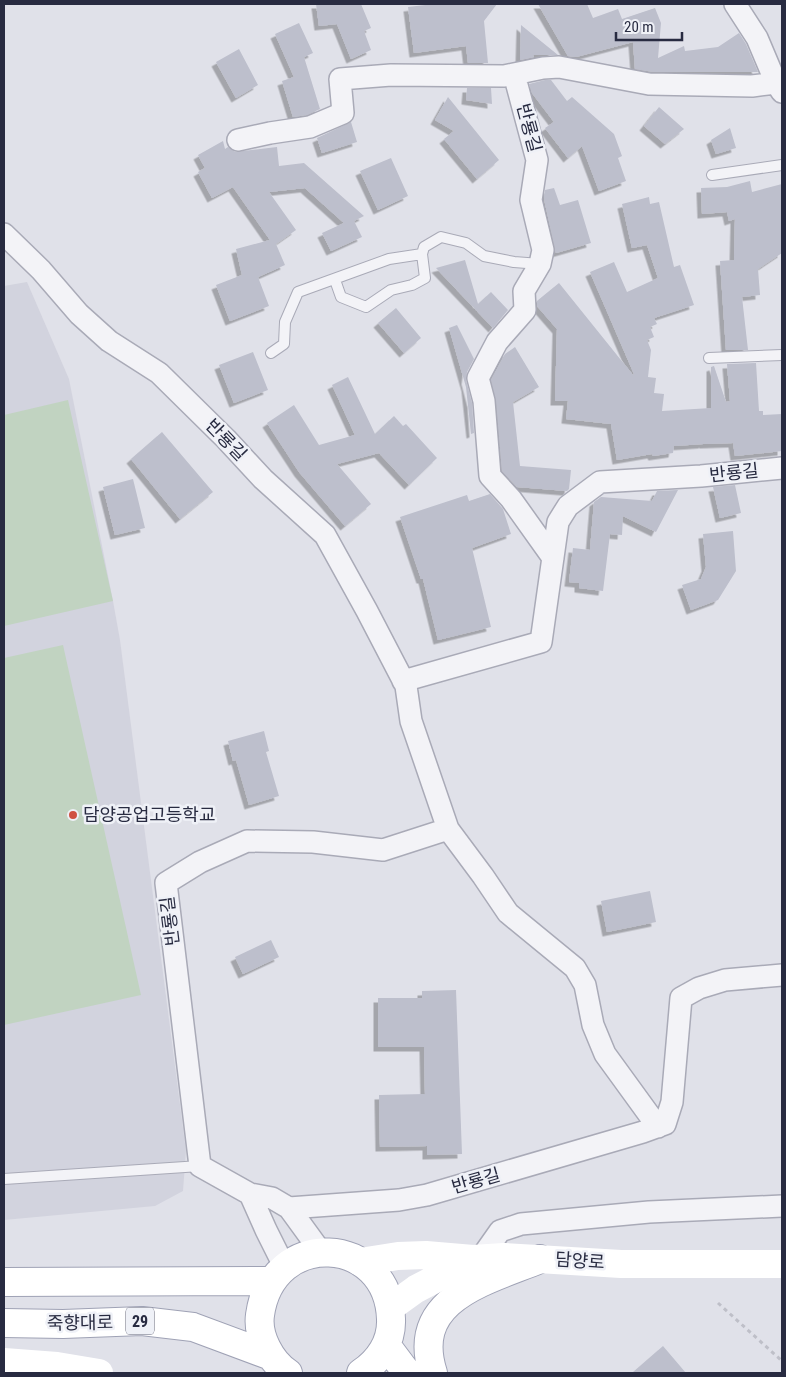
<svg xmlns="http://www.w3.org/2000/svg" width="786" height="1377" font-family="'Roboto Condensed','Noto Sans KR',sans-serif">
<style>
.built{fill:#d2d3de}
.green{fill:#c1d3c1}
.building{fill:#bdbfcc;filter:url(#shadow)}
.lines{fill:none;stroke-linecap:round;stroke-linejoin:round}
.lane-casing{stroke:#a9aab7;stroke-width:12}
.street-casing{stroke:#a9aab7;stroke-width:24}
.primary-casing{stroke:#9fa2b5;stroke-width:30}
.path{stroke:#bebfc8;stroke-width:3;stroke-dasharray:4 4;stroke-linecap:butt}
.lane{stroke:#f3f3f7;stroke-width:10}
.street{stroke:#f3f3f7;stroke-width:21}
.secondary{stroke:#fff;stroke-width:28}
.primary{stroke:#fff;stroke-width:28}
.poi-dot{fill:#d05142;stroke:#eff1f7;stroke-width:2}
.labels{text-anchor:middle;stroke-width:5;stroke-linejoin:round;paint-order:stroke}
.shield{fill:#eff1f7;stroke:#646678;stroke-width:1}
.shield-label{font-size:16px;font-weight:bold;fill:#282b41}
.street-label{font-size:18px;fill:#282b41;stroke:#eff1f7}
.poi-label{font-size:18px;fill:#282b41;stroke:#eff1f7;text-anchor:start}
</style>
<defs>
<filter id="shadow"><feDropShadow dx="-4.5" dy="4.5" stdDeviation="0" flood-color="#0004"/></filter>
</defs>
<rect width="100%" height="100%" fill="#e0e1e9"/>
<path class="built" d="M27,282L69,379L113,601L120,640L186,1151L183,1191L155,1206L4,1220V286Z"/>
<path class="green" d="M68,400L113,601L4,626V415Z
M63,645L141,995L4,1025V658Z"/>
<path class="building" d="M316,4H361L371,28L364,31L371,50L351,59L337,24L319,26Z
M434,4H497L484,21L488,63H468L466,46L414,53L408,7Z
M538,4H587L593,18L618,9L622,19L655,8L661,23L658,58L684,46L685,51L718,47L739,33L746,44L758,72H654L635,69L633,42L576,57L568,56Z
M299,23L313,53L304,57L320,109L307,115L293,117L282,81L294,77L275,34Z
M521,25L558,55H533L534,57L520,60Z
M239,49L258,85L236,98L216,62Z
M545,80H551L567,101L572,97L614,134L622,156L618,158L626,181L599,191L582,146L568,158L545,128L554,122L532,93L529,84Z
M467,88H491L492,104L466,100Z
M448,97L499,160L477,179L444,139L454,131L435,120Z
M659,107L684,129L665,144L644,126Z
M351,122L357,142L322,153L317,138Z
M730,128L736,148L716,154L711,140Z
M223,141L225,149L228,147L235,152L277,147L279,166L304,163L364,216L354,221L362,237L331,251L322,233L344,223L305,188L269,192L296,230L276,244L285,265L258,277L269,306L230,321L216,285L242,275L236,249L270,240L233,187L212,198L198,172L205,168L198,155Z
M391,158L408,196L378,210L360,171Z
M750,181L752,192L782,184V253L758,269L760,295L742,297L748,350H726L720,261L734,260L735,219L729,221L727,212L702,214L701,188L727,187Z
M554,188L560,205L578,200L591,243L556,253L544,199L545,190Z
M649,197L650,204L659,202L674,267L680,265L694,305L654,318L657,324L650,327L654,337L647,340L651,350L648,377L656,378L654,393L664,394L662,411L711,408V367L714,366L726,402L730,401L727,364L756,363L759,411H763V415L782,414V451L735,456L733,443L704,444L703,443V444L674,446L673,453L653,456L652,454L617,460L611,424L566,419L568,401H555L557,329L537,306V301L559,283L633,375L634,374L590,272L614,262L627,292L658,278L647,245L632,248L622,204Z
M465,260L478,304L491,292L508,310L493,328L436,268Z
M396,308L421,338L404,353L378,323Z
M457,325L474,359L467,372L466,380L472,403L474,433L471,434L466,387L449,328Z
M515,347L539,387L513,402L520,466L571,470L569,489L567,491L517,487L502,471L496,400L491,380L505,354Z
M253,352L268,390L234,403L219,365Z
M348,377L375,434L394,416L403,426L406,424L437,458L409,485L379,453L337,464L371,504L345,526L299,472L267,423L294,405L319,445L355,435L332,385Z
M162,432L213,492L180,519L131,459Z
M133,479L145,528L115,535L103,487Z
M735,485L741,513L720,518L713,487Z
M678,490L656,532L623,516L622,535L610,534L603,591L579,588V583L569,582L573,548L590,550L594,502L601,497L652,501L657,491Z
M490,494L503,509L511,534L472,548L491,627L438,640L423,579H421L400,517L467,495L469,501Z
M733,531L736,571L718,600L691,610L682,585L701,579L706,567L703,534Z
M264,731L269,751L266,752L279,796L249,805L236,760L233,761L228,741Z
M650,891L656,922L607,932L601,901Z
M271,940L279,957L243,974L235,957Z
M456,990L462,1154L427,1155V1146L380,1147L379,1095L425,1094L424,1047H378V998H422V991Z
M663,1346L686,1373H632Z"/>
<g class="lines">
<g class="lane-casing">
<path id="lane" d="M712,175L782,165
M335,280L341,297L366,307L391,290L412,285L425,278L422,254
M271,353L284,344L285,322L298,292L389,259L422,254L424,247L441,237L466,243L484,256L514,262L540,264
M709,358L782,355
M4,1179L200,1166"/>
</g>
<g class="street-casing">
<path id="street" d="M735,4L757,38L776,83L782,92
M514,74L537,160L531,200L543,250L540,264L524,291L525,310L497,342L478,378L484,401L490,476L511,499L553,558
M238,140L270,133L310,127L343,113L340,79L391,75L504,76L543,68L559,67L649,84L752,86L776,83
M4,234L41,270L79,314L109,341L159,373L226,439L263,479L325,535L367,611L406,686L411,721L448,829L483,876L508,913L575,968L585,985L593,1025L605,1054L658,1127
M403,681L541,642L558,522L568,506L600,482L701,476L782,468
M250,1194L266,1230L284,1266
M289,1208L399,1200L427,1195L643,1132L665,1124L672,1102L681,998L699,988L725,980L782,975
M321,1252L289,1208L272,1198L250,1194L200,1166L166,883L200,862L247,841L313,842L383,850L448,829
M481,1258L500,1231L521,1224L649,1212L782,1206"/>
</g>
<g class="primary-casing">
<path id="primary" d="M4,1282L270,1281
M4,1323L63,1324L142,1321L193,1327L271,1356
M386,1345L407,1373
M288,1373C271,1362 257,1336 260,1315C272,1228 388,1234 391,1319C392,1342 379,1361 361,1373
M433,1373C409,1298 487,1281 540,1259"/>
</g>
<path class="path" d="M718,1303L782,1361"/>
<use href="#lane" class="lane"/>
<use href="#street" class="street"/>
<path class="secondary" d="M360,1262L398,1256L426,1255L473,1259
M391,1307L416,1289L473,1259L504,1257L621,1264H782
M4,1362L57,1366L99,1373"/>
<use href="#primary" class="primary"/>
</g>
<circle class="poi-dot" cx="73" cy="815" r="5"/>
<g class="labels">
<rect class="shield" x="126" y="1307.5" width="28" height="27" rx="4"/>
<g class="shield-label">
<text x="140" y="1327">29</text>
</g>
<g class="street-label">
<text transform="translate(529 128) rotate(75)" y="6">반룡길</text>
<text transform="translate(226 440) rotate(46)" y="6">반룡길</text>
<text transform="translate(734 473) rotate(-6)" y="6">반룡길</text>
<text transform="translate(170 921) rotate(-97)" y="6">반룡길</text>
<text transform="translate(476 1181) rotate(-16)" y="6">반룡길</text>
<text transform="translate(580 1261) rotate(4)" y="6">담양로</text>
<text transform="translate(80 1323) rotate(-1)" y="6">죽향대로</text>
</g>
<g class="poi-label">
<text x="83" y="821">담양공업고등학교</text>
</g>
</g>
<rect width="786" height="1377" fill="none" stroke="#282b41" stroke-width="10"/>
<path d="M616 32v8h66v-8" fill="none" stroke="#282b41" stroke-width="2.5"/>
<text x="624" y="32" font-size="15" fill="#282b41" stroke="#eff1f7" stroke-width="4" paint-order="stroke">20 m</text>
</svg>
